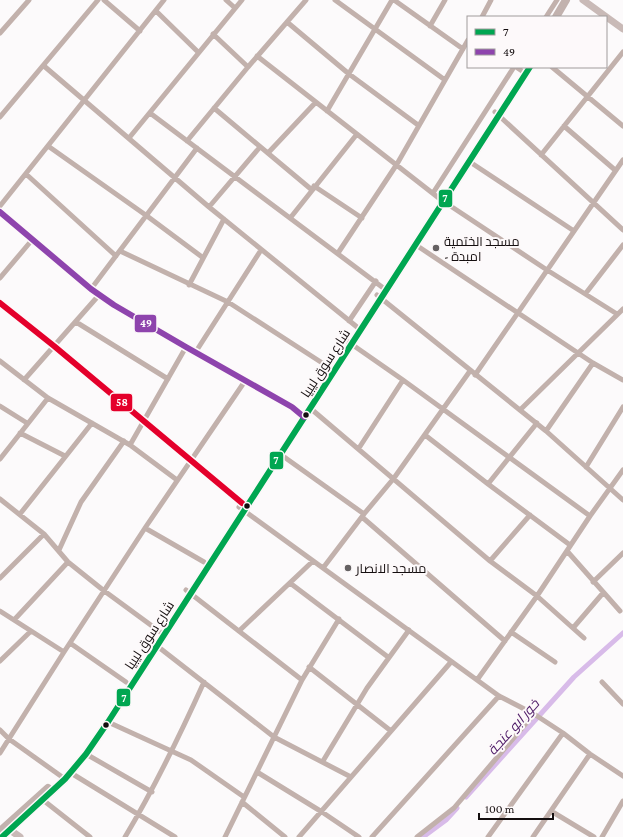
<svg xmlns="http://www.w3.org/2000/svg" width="623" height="837" font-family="'Crimson Pro',Cairo,serif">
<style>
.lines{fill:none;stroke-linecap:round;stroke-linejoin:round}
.canal{stroke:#d8bbe9;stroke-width:5}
.street{stroke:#c2b1ac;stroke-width:5}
.secondary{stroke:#c9bab7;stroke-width:7}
.primary{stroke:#c2b2ae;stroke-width:8}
.bus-1-casing{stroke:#fdf9fa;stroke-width:9}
.bus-2-casing{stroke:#fdf9fa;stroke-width:9}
.bus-3-casing{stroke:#fdf9fa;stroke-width:9}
.bus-1{stroke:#00a651;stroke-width:6}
.bus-2{stroke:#8e44ad;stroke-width:6}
.bus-3{stroke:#e4002b;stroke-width:6}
.poi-dot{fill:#656162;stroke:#fdf9fa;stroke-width:1.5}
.bus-dot{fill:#140e0f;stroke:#fdf9fa;stroke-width:1.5}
.labels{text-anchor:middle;stroke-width:4;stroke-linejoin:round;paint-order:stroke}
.poi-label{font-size:13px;fill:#140e0f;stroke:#fdf9fa;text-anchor:start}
.street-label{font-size:13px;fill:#140e0f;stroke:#fdf9fa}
.water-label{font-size:14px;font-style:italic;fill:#4e1b67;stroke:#fdf9fa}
.line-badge{stroke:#fdf9fa;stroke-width:1.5}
.badge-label{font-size:11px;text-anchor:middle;font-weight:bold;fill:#fff}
</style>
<rect width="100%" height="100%" fill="#fcfafb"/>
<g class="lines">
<path class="canal" d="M466,797L574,677L623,633
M423,837L446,820L457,808"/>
<path class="street" d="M104,0L140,31
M226,0L235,8
M335,0L445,80
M394,0L463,49
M156,11L198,52
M482,17L491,0
M546,17L557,0
M287,22L349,74L418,125
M430,26L445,0
M0,33L29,0
M213,34L248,67
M257,56L440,199L547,270L617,314
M44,66L209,207L357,327
M516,67L522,71
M552,67L623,126
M214,108L312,190
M327,111L392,0
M495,112L623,230
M150,113L382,287
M0,117L98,0
M564,126L615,170
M129,138L242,0
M187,141L248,67L306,0
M48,146L147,216L202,257
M268,153L316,102
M541,155L623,52
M470,162L574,231
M26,174L116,256
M314,186L362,218
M433,193L514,67
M0,206L164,0
M209,207L260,147
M291,217L357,134
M416,245L593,363L623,380
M120,251L228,302L330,368
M338,253L397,164L468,40
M0,278L32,240
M189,285L224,219
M91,289L197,148
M586,293L623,245
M377,295L546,431L623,500
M0,303L54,346L242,503
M349,321L376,281
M76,322L168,379
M347,341L403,380L590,516
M195,353L261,250
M0,361L48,398L130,445L177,480
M475,375L623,160
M24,380L99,295
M0,406L27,423
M310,408L490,561L537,596L584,638
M520,410L623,309
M546,431L593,363
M20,433L65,456
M425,435L488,484L570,545
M130,445L186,347
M359,448L403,380
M280,454L364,514
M0,459L48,398
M586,467L623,407
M488,484L537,423
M0,499L44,534L68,562L103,590L163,634
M239,507L499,696L534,714L563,733
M20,514L92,423
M362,517L505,641
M145,528L204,562
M59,550L81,502L124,441
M567,551L620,611
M490,561L530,515
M323,568L364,514L394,478L470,371
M0,578L44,534
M593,582L623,553
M290,583L388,657
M186,590L302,680
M0,611L64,652
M14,620L68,562
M573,628L603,593
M239,631L313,561
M511,632L555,662
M152,642L274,737L351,777
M70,643L126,682
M0,661L31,631
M309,667L391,731
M477,680L537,596L590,516L623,470
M602,682L623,704
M108,722L191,760L244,797
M0,730L9,739L65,779
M0,753L64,652L145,528L245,381
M86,754L152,792
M323,761L367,688L409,630
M257,772L322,812L359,837
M71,773L175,837
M43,800L90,837
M242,802L285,837
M551,811L594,837
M125,837C155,787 180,735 204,682
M225,837L302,680L339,619
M299,837L451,662
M372,837L499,696
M417,837L454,808L534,714
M488,837L563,733L590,754L623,776
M533,837L590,754
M602,837L623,801"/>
<path class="secondary" d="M583,0L623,29
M0,212L91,289L114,305L186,347L292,407L304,417
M7,828L20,837"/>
<path class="primary" d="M556,17L566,0
M0,831L48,788
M2,837L65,779L86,754L108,722L530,67"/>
<g class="bus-1-casing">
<path id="bus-1" d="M2,837L65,779L86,754L108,722L530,67"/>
</g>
<g class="bus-2-casing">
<path id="bus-2" d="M0,212L91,289L114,305L186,347L292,407L304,417"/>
</g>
<g class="bus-3-casing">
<path id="bus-3" d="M0,303L54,346L242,503"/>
</g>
<use href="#bus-1" class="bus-1"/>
<use href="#bus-2" class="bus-2"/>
<use href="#bus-3" class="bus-3"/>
</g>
<g class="poi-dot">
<circle cx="436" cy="248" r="4"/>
<circle cx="348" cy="568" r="4"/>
</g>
<g class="bus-dot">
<circle cx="306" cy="415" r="3.5"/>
<circle cx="247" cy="506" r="3.5"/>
<circle cx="106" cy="725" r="3.5"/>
</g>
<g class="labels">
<g class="poi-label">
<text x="444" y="246">مسجد الختمية<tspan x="444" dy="15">- امبدة</tspan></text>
<text x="356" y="573">مسجد الانصار</text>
</g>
<g class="street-label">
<text transform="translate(325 363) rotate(-57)" y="5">شارع سوق ليبيا</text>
<text transform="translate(149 635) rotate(-57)" y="5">شارع سوق ليبيا</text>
</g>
<g class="water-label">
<text transform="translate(513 727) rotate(-48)" y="5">خور ابو عنجة</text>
</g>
</g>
<g class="line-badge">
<rect x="438" y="189" width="15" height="19" rx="4" fill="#00a651"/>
<rect x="134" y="314" width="23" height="19" rx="4" fill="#8e44ad"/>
<rect x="110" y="393" width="23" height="19" rx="4" fill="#e4002b"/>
<rect x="269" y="451" width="15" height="19" rx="4" fill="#00a651"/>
<rect x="116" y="688" width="15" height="19" rx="4" fill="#00a651"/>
</g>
<g class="badge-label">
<text x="445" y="202">7</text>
<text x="146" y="327">49</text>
<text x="122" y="406">58</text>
<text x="276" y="464">7</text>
<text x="124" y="702">7</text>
</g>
<rect x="467" y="16" width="140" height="52" fill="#fdf9fa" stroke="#a09b9c"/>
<rect x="475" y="29" width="20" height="6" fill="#00a651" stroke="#a09b9c"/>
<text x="503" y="36" font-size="12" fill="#140e0f">7</text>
<rect x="475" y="49" width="20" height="6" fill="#8e44ad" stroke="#a09b9c"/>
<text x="503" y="56" font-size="12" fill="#140e0f">49</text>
<path d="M479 813v6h74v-6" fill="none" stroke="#140e0f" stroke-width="2"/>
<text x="485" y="813" font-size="12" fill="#140e0f" stroke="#fdf9fa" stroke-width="3" paint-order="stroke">100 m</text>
</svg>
